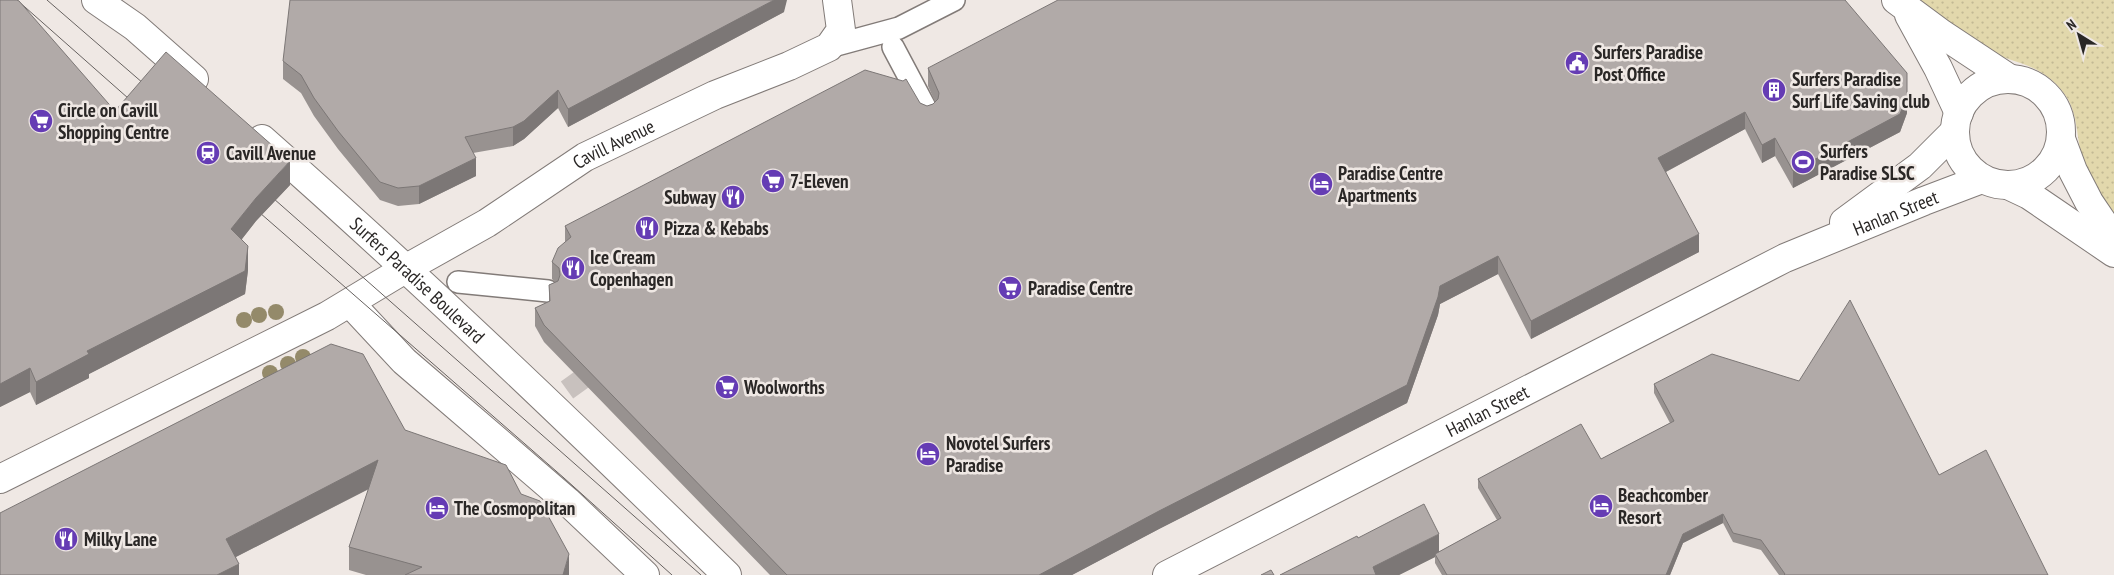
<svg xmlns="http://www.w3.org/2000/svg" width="2114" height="575" font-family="'PT Sans Narrow',sans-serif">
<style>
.park{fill:url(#park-dots)}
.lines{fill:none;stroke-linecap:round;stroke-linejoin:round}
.pedestrian-tunnel{stroke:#c8c1be;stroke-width:21;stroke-dasharray:21 11;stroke-linecap:butt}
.pedestrian-casing{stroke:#827b78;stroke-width:24}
.minor-casing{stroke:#827b78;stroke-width:30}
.tertiary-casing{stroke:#827b78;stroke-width:30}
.pedestrian{stroke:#fff;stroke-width:21}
.minor{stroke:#fff;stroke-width:28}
.tertiary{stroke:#fff;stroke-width:28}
.tram{stroke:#676260;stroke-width:1}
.tree{fill:#948a6a}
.wall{fill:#989290}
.shaded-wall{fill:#7c7776}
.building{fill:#b1aaa8;stroke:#7c7776}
.labels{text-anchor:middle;stroke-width:5;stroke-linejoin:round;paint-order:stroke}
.poi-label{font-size:19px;font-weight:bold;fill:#2a2726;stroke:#efe8e4;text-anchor:start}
.street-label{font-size:19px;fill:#2a2726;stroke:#efe8e4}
</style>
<defs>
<pattern id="park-dots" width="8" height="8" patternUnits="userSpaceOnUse" patternTransform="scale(1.25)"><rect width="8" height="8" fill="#e2d8ac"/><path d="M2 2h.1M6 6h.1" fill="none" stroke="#c2b994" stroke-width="1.8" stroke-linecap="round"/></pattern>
</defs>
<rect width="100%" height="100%" fill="#efe8e4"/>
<path class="park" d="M1921,0H2114V222C2100,203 2088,180 2082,157C2076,135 2078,110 2063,92C2038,60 2009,64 1977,46C1956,34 1939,16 1921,0Z"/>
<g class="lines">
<path class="pedestrian-tunnel" d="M567,390L603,364"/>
<g class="pedestrian-casing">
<path id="pedestrian" d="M829,47L899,28L954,0
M893,47L927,111
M458,282L548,291"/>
</g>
<g class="minor-casing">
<g id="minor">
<path d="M1896,0L1942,34L2010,79"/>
<path d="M1909,15L1938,68L1959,113"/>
<circle cx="2008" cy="132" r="53"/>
<path d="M2061,139L2073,171L2089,202L2114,239"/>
<path d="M2010,186L2029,195L2114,253"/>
<path d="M1844,222L1920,166L1955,131"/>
<path d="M350,303L404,361L567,501L645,575"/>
<path id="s1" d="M0,479L327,316L405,269L487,223L585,157L715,95L789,66L829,47L841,30L837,0"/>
<path id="s2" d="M1167,575L1785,258L1924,201L1982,179"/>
</g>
</g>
<g class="tertiary-casing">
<g id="tertiary">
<path d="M96,0L135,27L194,79"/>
<path id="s3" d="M262,139C421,279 575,427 727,575"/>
</g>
</g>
<use href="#pedestrian" class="pedestrian"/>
<use href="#minor" class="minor"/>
<use href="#tertiary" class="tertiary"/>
<path class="tram" d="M17,0L137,106
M47,0L151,90
M265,191L701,575
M252,206L564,478L672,575"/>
</g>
<g class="tree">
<circle cx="276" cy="312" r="8"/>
<circle cx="259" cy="315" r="8"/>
<circle cx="244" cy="320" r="8"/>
<circle cx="303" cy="357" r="8"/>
<circle cx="288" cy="364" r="8"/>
<circle cx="270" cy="373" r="8"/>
</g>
<path class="wall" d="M0,0L115,111L290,185L256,221L242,239L248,270L245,294L89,374V378L36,405L30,392L0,407Z
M784,12L568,127L558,108L524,139L513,146L473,153L476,176L419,204L398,206L380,200L338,149L314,116L301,93L283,79V61Z
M928,68L1907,113L1900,132L1793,188L1775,156L1762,163L1745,129L1666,172L1699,252L1531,339L1498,274L1440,304L1438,315L1407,403L1159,529L1072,575H770L544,342L535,326V308L549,302V285L555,282L552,279V262L565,242V226L920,103L927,106L933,104L935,102L928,86Z
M1654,384L1939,475L2048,575H1779L1761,550L1733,542L1723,523L1683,543L1670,575H1442L1435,563V557L1399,575H1280L1358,538L1439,552L1497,520L1478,488V479L1601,459L1670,423L1654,393Z
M405,430L521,494L569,575H366L349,570V547L369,489L236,557L239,575H0Z"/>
<path class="shaded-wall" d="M774,0H787L784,12L568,127V109Z
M1907,73V113L1900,132L1793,188V171Z
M558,90V108L524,139L513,146V127Z
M1745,112V129L1658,176V158Z
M1775,138V156L1762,163V145Z
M476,158V176L419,204V186Z
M290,161V185L256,221L231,253V229L256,198Z
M1699,234V252L1531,339V321Z
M248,246V270L245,294L89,374V378L36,405V382L87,351Z
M1498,256V274L1440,304L1438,315L1407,403L1159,529L1072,575H1039L1440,286Z
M30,368V392L0,407V384Z
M378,460V484L226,562V539Z
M1723,514V523L1683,543L1670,575H1666L1683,534Z
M1439,534V555L1435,554V557L1399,575H1373V567Z
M569,554V575H563Z
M239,564V575H217Z"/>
<path class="building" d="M0,0H17L19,1L115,111L166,52L290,161L256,198L231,229L248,246L245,271L87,351L89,354L36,382L30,368L0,384Z
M290,0H774L568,109L558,90L524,121L513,127L465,137L476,158L419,186L398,188L380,182L338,131L314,98L301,75L283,61Z
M1058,0H1845L1907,73V96L1900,114L1793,171L1775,138L1762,145L1745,112L1658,158L1699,234L1531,321L1498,256L1440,286L1438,297L1407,385L1159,511L1039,575H787L544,325L535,308L550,301L549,285L558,281L560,275L559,268L552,262L558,248L571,237L565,226L865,70L903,81L906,79L920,103L927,106L933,104L938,99L939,93L928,68Z
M1850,300L1939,475L1986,450L2048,575H1784L1785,574L1761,540L1733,533L1723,514L1683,534L1666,575H1447L1435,554L1501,518L1478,479L1581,424L1601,459L1674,421L1654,384L1712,354L1799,381Z
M331,344L363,354L405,430L506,465L521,494L540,501L569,554L563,575H405L422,567L349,547L378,460L226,539L239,564L217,575H0V513Z
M1424,504L1439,534L1373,567L1376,575H1280L1357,536L1358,538Z
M1271,570L1274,575H1261Z"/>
<defs>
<g id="civic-disc" transform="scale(1.25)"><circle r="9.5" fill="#653cb4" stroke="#efe8e4"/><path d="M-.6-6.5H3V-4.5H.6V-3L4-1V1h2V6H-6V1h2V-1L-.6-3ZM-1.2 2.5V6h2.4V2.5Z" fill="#fff"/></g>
<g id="building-disc" transform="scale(1.25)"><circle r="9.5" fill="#653cb4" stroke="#efe8e4"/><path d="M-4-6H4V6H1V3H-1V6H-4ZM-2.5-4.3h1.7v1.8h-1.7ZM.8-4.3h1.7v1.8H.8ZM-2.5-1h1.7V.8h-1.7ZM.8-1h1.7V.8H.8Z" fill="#fff"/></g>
<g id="supermarket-disc" transform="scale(1.25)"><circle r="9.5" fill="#653cb4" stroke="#efe8e4"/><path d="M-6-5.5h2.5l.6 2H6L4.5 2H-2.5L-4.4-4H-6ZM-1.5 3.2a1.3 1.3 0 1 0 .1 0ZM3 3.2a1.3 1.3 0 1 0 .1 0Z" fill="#fff"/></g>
<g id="station-disc" transform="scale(1.25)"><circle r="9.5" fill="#653cb4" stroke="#efe8e4"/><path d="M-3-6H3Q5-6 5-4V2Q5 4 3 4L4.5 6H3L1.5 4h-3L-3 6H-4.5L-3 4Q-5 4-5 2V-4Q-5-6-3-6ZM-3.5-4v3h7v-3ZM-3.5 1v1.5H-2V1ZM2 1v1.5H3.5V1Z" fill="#fff"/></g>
<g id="stadium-disc" transform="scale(1.25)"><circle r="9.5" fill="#653cb4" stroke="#efe8e4"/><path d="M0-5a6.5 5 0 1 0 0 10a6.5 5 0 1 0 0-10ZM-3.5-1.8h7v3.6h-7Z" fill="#fff"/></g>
<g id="hotel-disc" transform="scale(1.25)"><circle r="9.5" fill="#653cb4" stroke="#efe8e4"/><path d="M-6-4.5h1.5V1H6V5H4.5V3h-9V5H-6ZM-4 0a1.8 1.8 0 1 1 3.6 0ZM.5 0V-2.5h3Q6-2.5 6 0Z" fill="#fff"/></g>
<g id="restaurant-disc" transform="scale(1.25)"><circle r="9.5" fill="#653cb4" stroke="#efe8e4"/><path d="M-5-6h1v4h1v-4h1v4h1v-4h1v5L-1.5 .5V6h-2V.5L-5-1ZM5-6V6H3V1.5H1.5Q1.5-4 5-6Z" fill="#fff"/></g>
</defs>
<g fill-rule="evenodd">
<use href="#civic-disc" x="1577" y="63"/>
<use href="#building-disc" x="1774" y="90"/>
<use href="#supermarket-disc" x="41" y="121"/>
<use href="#station-disc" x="208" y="153"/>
<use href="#stadium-disc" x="1803" y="162"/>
<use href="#supermarket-disc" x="773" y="181"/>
<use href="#hotel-disc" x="1321" y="184"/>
<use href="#restaurant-disc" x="733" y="197"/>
<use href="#restaurant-disc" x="647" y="228"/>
<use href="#restaurant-disc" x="573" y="268"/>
<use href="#supermarket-disc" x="1010" y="288"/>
<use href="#supermarket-disc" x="727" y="387"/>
<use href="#hotel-disc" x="928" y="454"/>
<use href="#hotel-disc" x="1601" y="506"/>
<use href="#hotel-disc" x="437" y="508"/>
<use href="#restaurant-disc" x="66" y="539"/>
</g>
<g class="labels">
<g class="poi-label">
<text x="1594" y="59">Surfers Paradise<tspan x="1594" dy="22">Post Office</tspan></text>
<text x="1792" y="86">Surfers Paradise<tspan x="1792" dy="22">Surf Life Saving club</tspan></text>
<text x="58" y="117">Circle on Cavill<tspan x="58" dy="22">Shopping Centre</tspan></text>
<text x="1820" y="158">Surfers<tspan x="1820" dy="22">Paradise SLSC</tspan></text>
<text x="226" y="160">Cavill Avenue</text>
<text x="1338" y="180">Paradise Centre<tspan x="1338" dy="22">Apartments</tspan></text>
<text x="790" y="188">7-Eleven</text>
<text x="716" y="204" text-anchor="end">Subway</text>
<text x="664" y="235">Pizza &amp; Kebabs</text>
<text x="590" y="264">Ice Cream<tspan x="590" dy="22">Copenhagen</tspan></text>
<text x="1028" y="295">Paradise Centre</text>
<text x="744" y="394">Woolworths</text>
<text x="946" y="450">Novotel Surfers<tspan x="946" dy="22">Paradise</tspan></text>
<text x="1618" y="502">Beachcomber<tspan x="1618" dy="22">Resort</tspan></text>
<text x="454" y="515">The Cosmopolitan</text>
<text x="84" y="546">Milky Lane</text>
</g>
<g class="street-label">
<text dy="7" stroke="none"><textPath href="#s1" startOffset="700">Cavill Avenue</textPath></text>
<text dy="7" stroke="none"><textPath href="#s2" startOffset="814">Hanlan Street</textPath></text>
<text dy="7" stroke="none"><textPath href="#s3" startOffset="210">Surfers Paradise Boulevard</textPath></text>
<text dy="7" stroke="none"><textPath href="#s2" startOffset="360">Hanlan Street</textPath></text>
</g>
</g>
<g transform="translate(2079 35) rotate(323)" stroke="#efe8e4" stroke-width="4" paint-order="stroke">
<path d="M0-4L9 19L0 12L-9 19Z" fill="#2a2726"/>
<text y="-8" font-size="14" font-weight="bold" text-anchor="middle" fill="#2a2726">N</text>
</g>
</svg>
